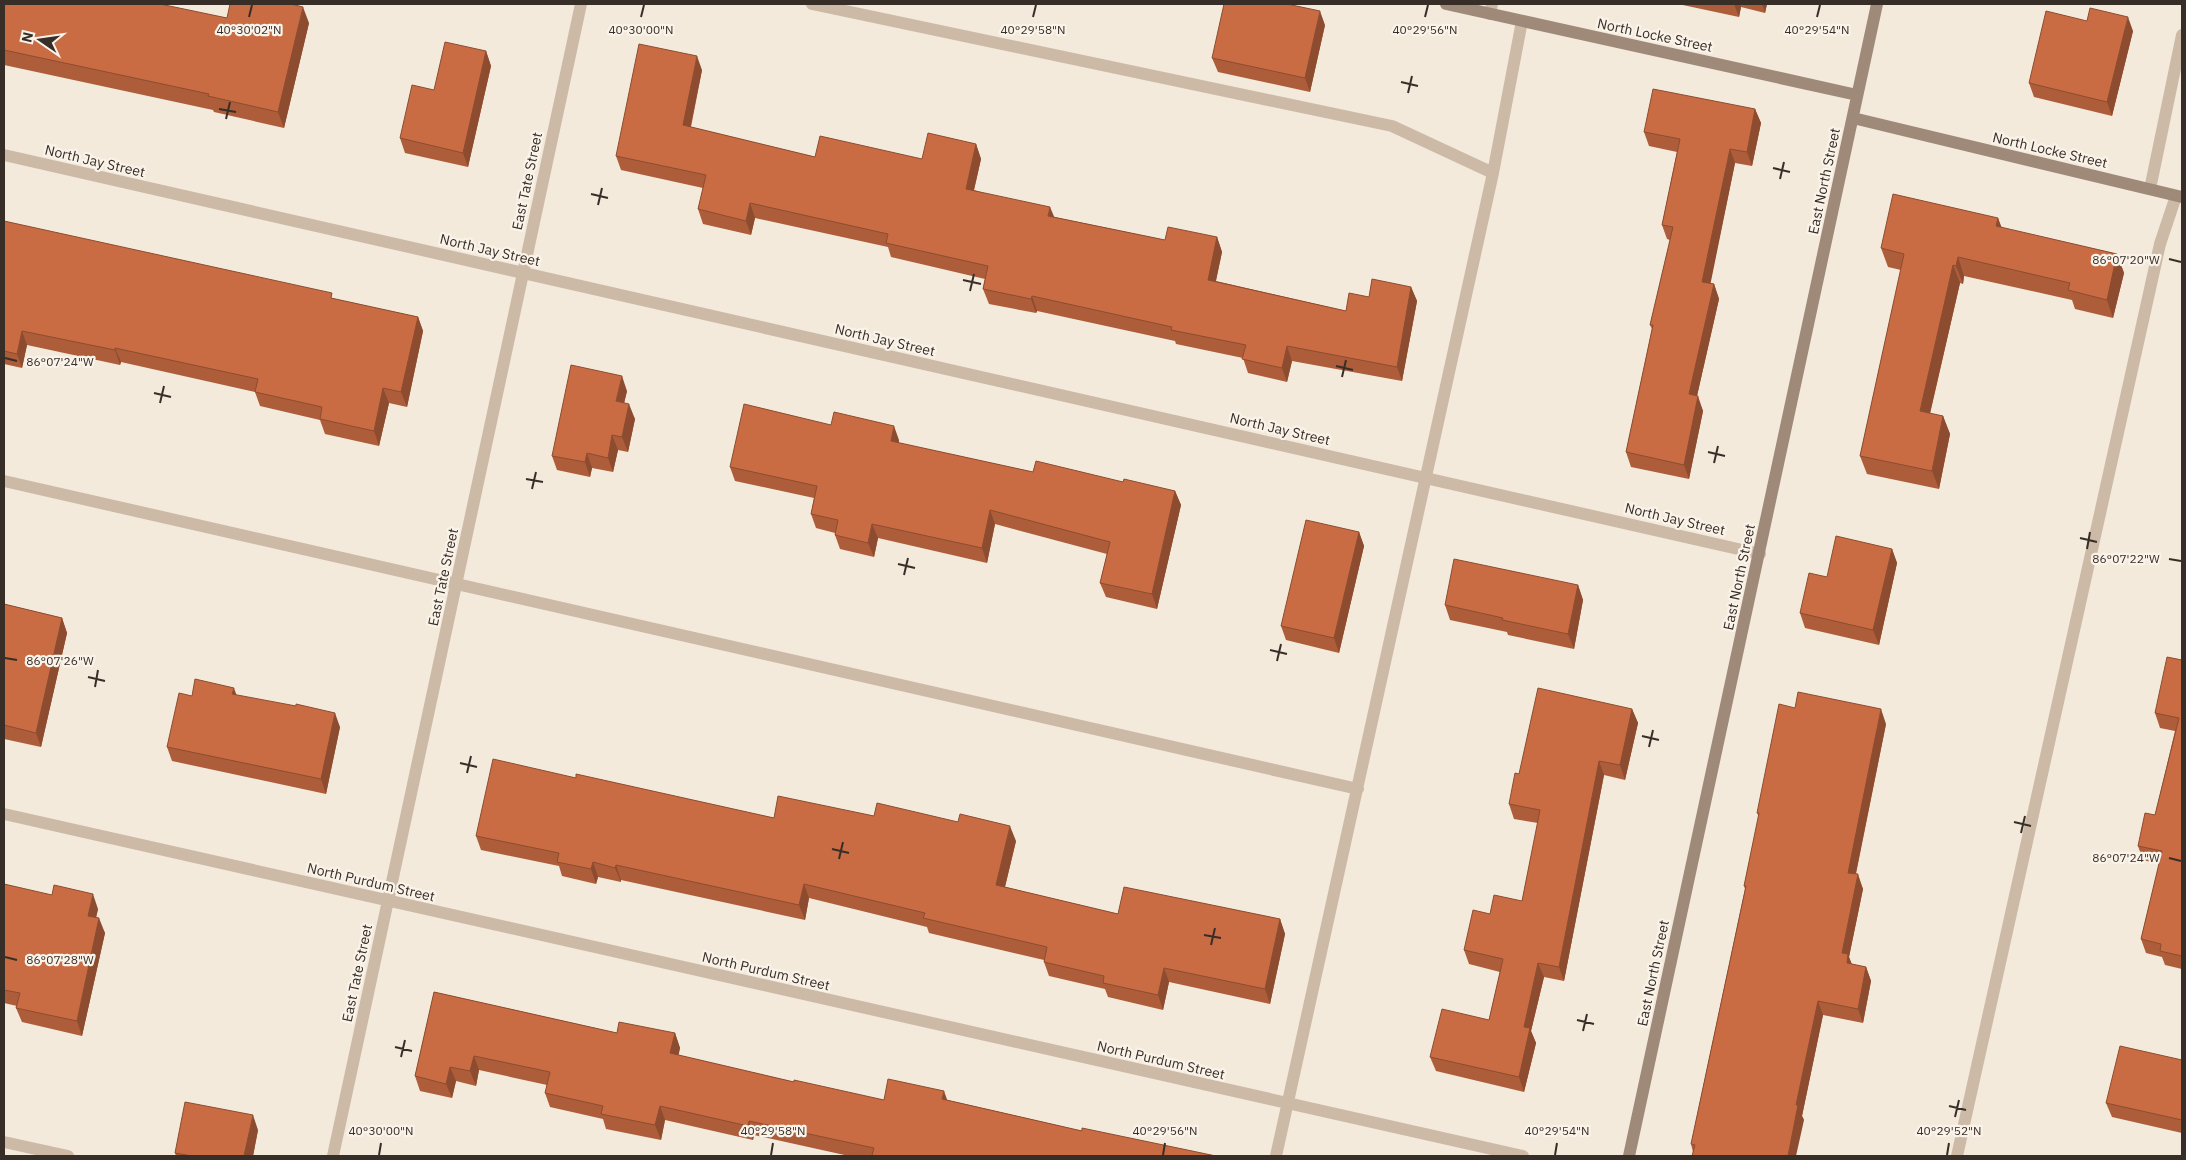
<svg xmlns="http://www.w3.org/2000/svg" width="2186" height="1160" font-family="'IBM Plex Sans',sans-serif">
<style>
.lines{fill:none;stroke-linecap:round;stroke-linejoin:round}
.lane{stroke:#ccbaa7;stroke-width:12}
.street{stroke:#ccbaa7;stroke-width:12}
.secondary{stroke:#9f8979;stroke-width:12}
.wall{fill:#ae5d3a}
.shaded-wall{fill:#8d4c2f}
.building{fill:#ca6c43;stroke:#8d4c2f}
.ticks{fill:none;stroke:#382e28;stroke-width:2}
.labels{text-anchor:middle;stroke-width:4.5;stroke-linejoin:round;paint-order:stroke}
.street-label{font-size:14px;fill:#382e28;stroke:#faf3e9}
.ticks-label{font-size:12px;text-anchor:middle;fill:#382e28;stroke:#faf3e9;stroke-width:4.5;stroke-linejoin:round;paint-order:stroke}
</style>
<rect width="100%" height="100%" fill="#f3eadc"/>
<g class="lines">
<path class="lane" d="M812,4L1392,126L1493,173
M1490,14L1492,4
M2150,189L2182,35
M4,481L1358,789
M4,1142L68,1156
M1276,1156L1493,173L1522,21
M1957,1156L2160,244L2176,196"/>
<path class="street" d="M4,155L1760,554
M4,814L1523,1156
M333,1156L581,4"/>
<path class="secondary" d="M1446,4L1857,95
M1853,118L2182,197
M1629,1156L1877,4"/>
</g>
<path class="wall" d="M4,4L309,23L284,128L214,112L213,110L4,65Z
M1678,4H1767L1765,13L1741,7L1739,17Z
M2087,21L2133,31L2112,116L2034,97L2029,83Z
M1325,25L1310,92L1218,72L1212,58Z
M486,51L491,66L468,167L405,153L400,138L434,90Z
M702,70L691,127L815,157L922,159L976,144L981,159L974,190L1054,217L1165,240L1217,237L1222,252L1216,281L1346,311L1369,297L1411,287L1417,301L1402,381L1292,361L1287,382L1248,373L1243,358L1176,344L1175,341L1037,311L1036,313L989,304L983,289L985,279L891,257L888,247L755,218L751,235L703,224L698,209L703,188L621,170L616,156Z
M1755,109L1761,123L1752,166L1735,163L1710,283L1714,284L1719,299L1697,396L1703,411L1689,479L1631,467L1626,452L1652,329L1650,325L1670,240L1667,239L1662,225L1677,152L1649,146L1644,132Z
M1998,218L2001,228L2117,254L2124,273L2113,318L2075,309L2072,300L1964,276L1963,284L1960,283L1930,414L1943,416L1950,434L1939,489L1867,474L1860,456L1901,270L1888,267L1881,248Z
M4,221L334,299L418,317L423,331L407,407L389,403L379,446L325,434L320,420L260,406L255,392L121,362L120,365L27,345L22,368L4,364Z
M627,391L624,403L635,419L628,452L618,450L613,472L592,468L590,477L557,470L552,456Z
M899,440V443L1033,472L1123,482L1175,491L1181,505L1157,609L1106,597L1100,583L1107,554L995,524L987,563L878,538L874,557L840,549L835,535V533L816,528L811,514L814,498L735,481L730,467Z
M1359,532L1364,546L1339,653L1286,640L1281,626Z
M1892,549L1897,563L1879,645L1805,628L1800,613L1827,577Z
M1578,585L1583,600L1574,649L1508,635L1507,632L1450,620L1445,605Z
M4,604L62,618L67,633L41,747L4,739Z
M2182,660V969L2165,965L2162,957L2146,953L2141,939L2159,864L2143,860L2138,846L2155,815L2175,731L2160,728L2155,713Z
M236,695L340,727L326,794L172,761L167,747L192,696Z
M1632,709L1638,723L1625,780L1604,775L1564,981L1544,977L1531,1031L1536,1043L1524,1092L1436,1071L1430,1057L1489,1020L1500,972L1469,964L1464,950L1490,914L1522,901L1538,823L1514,819L1509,804L1519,774Z
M1886,724L1856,874L1863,889L1849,957L1852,964L1866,967L1871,981L1863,1023L1823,1015L1802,1116L1804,1120L1693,1152L1691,1144L1745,889L1744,886L1759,817L1757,813Z
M576,778L774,818L874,816L1016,841L1005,887L1118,914L1280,919L1285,934L1270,1004L1169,982L1163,1010L1108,997L1105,989L1049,976L1044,962V960L929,933L927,927L809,898L805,920L621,880V882L598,877L596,884L562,876L559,866L481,850L476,836Z
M4,884L98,909L96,918L105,933L82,1036L22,1022L16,1008L17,1006L4,1003Z
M434,992L617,1033H675L680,1048L678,1055L794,1082L884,1100H947L1082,1131L1216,1156H849L754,1135L753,1140L665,1120L661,1140L606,1129L603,1119L550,1107L545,1093L547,1085L479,1070L476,1086L456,1081L452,1098L420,1091L415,1076Z
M2182,1060V1133L2112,1117L2106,1103Z
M258,1130L253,1156H176L175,1153Z"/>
<path class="shaded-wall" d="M1734,4H1740L1741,7L1739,17Z
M1762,4H1767L1765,13Z
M303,7L309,23L284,128L278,112Z
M1320,11L1325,25L1310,92L1305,78Z
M2128,17L2133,31L2112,116L2107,102Z
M486,51L491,66L468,167L463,153Z
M697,56L702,70L688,139L683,125Z
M1755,109L1761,123L1752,166L1747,152Z
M976,144L981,159L971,203L966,189Z
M1730,149L1735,163L1708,296L1702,282Z
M750,203L755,218L751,235L746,221Z
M1050,207L1056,221L1048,216Z
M1998,218L2005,236L1996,226Z
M1217,237L1222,252L1213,294L1208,280Z
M2117,254L2124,273L2113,318L2107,300Z
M1958,257L1964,276L1963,284L1956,266Z
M1953,265L1960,283L1926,430L1920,411Z
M1714,284L1719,299L1694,409L1689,394Z
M1411,287L1417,301L1402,381L1397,367Z
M1032,296L1037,311L1036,313L1031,299Z
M418,317L423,331L407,407L401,392Z
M22,331L27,345L22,368L17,354Z
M1287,346L1292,361L1287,382L1282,368Z
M115,348L121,362L120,365L115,350Z
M622,376L627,391L621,416L616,401Z
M383,388L389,403L379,446L374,431Z
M1698,396L1703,411L1689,479L1684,465Z
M629,404L635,419L628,452L622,437Z
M1943,416L1950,434L1939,489L1932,471Z
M894,426L899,440L896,456L891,441Z
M612,435L618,450L613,472L608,458Z
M587,453L592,468L590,477L585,462Z
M1175,491L1181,505L1157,609L1152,594Z
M990,510L995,524L987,563L982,548Z
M872,524L878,538L874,557L868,543Z
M1359,532L1364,546L1339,653L1334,638Z
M1892,549L1897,563L1879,645L1873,630Z
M1578,585L1583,600L1574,649L1568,634Z
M62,618L67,633L41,747L36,733Z
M234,688L239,702L232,694Z
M1632,709L1638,723L1625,780L1620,765Z
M1881,709L1886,724L1853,887L1848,873Z
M335,713L340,727L326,794L321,779Z
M1599,761L1604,775L1564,981L1559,967Z
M1010,826L1016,841L1002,899L996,885Z
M593,862L598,877L596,884L591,869Z
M616,865L621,880V882L615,868Z
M1858,874L1863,889L1849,957L1853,969L1848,965L1842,953Z
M804,884L809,898L805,920L799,905Z
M93,894L98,909L93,930L88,916Z
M99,918L105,933L82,1036L77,1021Z
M1280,919L1285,934L1270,1004L1265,989Z
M1538,963L1544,977L1531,1031L1536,1043L1524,1092L1519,1077L1524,1027Z
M1866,967L1871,981L1863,1023L1858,1009Z
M1164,968L1169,982L1163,1010L1158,995Z
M1818,1001L1823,1015L1802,1116L1804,1120L1796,1156H1788L1796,1105Z
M675,1033L680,1048L676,1068L670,1053Z
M474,1056L479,1070L476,1086L470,1071Z
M450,1067L456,1081L452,1098L446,1084Z
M944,1091L949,1105L942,1099Z
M660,1106L665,1120L661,1140L655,1125Z
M253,1115L258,1130L253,1156H244Z
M749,1121L754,1135L753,1140L748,1126Z"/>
<path class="building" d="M4,4H160L227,18L230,4H291L303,7L278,112L208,96L209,94L4,50Z
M1224,4H1287L1320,11L1305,78L1212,58Z
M2090,8L2128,17L2107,102L2029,83L2046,11L2087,21Z
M445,42L486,51L463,153L400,138L412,85L434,90Z
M639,44L697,56L683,125L815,157L820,136L922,159L928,133L976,144L966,189L1050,207L1048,216L1165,240L1168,227L1217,237L1208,280L1346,311L1349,293L1369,297L1372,279L1411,287L1397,367L1287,346L1282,368L1242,359L1246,345L1171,330L1172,327L1032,296L1031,299L983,289L988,266L886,243L888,234L750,203L746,221L698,209L706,175L616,156Z
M1653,89L1755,109L1747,152L1730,149L1702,282L1714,284L1689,394L1698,396L1684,465L1626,452L1653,325H1650L1673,227L1662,225L1680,139L1644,132Z
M1893,194L1998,218L1996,226L2117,254L2107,300L2068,290L2070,283L1958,257L1956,266L1953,265L1920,411L1943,416L1932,471L1860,456L1904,254L1881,248Z
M4,221L332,293L331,298L418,317L401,392L383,388L374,431L320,419L322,407L255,392L258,379L115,348V350L22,331L17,354L4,351Z
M571,365L622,376L616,401L629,404L622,437L612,435L608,458L587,453L585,462L552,456Z
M744,404L831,425L834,412L894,426L891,441L1033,472L1036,461L1123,482L1124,479L1175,491L1152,594L1100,583L1110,542L990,510L982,548L872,524L868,543L835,535L838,520L811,514L817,486L730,467Z
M1306,520L1359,532L1334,638L1281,626Z
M1836,536L1892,549L1873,630L1800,613L1809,573L1827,577Z
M1454,559L1578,585L1568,634L1502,620L1503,618L1445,605Z
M4,604L62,618L36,733L4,725Z
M2167,657L2182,660V956L2160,951L2161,944L2141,939L2162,851L2138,846L2145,813L2155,815L2179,718L2155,713Z
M195,679L234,688L232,694L296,706V704L335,713L321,779L167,747L179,693L192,696Z
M1538,688L1632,709L1620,765L1599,761L1559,967L1538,963L1524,1027L1530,1028L1519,1077L1430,1057L1442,1009L1489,1020L1503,959L1464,950L1473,910L1490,914L1494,895L1522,901L1540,810L1509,804L1515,773L1519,774Z
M1798,692L1881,709L1848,873L1858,874L1842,953L1848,954L1847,963L1866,967L1858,1009L1818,1001L1796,1105H1798L1788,1156H1692L1695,1145L1691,1144L1746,886H1744L1759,813H1757L1779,704L1795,708Z
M493,759L576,778V774L774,818L778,796L874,816L877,803L958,822L960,814L1010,826L996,885L1118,914L1124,887L1280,919L1265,989L1164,968L1158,995L1103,983L1104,976L1044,962L1047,947L923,918L925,913L804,884L799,905L616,865L615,868L593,862L591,869L557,862L559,853L476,836Z
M4,884L52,895L54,885L93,894L88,916L99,918L77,1021L16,1008L20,993L4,990Z
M434,992L617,1033L619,1022L675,1033L670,1053L794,1082V1080L884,1100L888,1079L944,1091L942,1099L1082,1131V1128L1216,1156H876L872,1155L874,1148L749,1121L748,1126L660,1106L655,1125L601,1114L603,1106L545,1093L550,1072L474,1056L470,1071L450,1067L446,1084L415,1076Z
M2120,1046L2182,1060V1120L2106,1103Z
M185,1102L253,1115L244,1156H192L175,1153Z"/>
<path class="ticks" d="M249,17L252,5M641,17L644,5M1033,17L1036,5M1425,17L1428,5M1817,17L1820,5M1401,82L1418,86M1408,93L1412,76M219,109L236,112M226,119L230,102M1773,168L1790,172M1780,179L1784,162M591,194L608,198M598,205L602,188M2169,259L2181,262M963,280L981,284M970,291L974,274M5,358L17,361M1336,366L1353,370M1342,377L1346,360M154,393L171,397M160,403L164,386M1708,452L1725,456M1714,463L1718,446M526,479L543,482M532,489L536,472M2080,538L2097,542M2087,549L2090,532M2169,559L2181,561M898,564L915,568M904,575L908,558M1270,650L1287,654M5,658L17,660M1277,661L1281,644M88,677L105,681M95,687L98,670M1642,736L1659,740M1649,747L1653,730M460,763L477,767M467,773L471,756M2014,822L2031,826M2021,833L2025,816M832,849L849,853M2169,858L2181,861M839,859L843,842M1204,935L1221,938M1211,945L1215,928M5,957L17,960M1577,1020L1594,1024M1583,1031L1587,1014M395,1047L412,1051M401,1057L405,1040M1949,1106L1966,1110M1955,1117L1959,1100M379,1155L381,1143M771,1155L773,1143M1163,1155L1165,1143M1555,1155L1557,1143M1947,1155L1949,1143"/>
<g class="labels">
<g class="street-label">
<text transform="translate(1655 35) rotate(12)" y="5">North Locke Street</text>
<text transform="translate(2050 150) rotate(13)" y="5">North Locke Street</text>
<text transform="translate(95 161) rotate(13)" y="5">North Jay Street</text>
<text transform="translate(527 181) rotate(-78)" y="5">East Tate Street</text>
<text transform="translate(1824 181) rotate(-78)" y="5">East North Street</text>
<text transform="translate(490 250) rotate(13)" y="5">North Jay Street</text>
<text transform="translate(885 340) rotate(13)" y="5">North Jay Street</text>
<text transform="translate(1280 429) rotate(13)" y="5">North Jay Street</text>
<text transform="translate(1675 519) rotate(13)" y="5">North Jay Street</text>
<text transform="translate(443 577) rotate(-78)" y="5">East Tate Street</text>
<text transform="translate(1739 577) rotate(-78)" y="5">East North Street</text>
<text transform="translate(371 882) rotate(13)" y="5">North Purdum Street</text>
<text transform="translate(766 971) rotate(13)" y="5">North Purdum Street</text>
<text transform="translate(357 973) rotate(-78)" y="5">East Tate Street</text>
<text transform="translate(1653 973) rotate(-78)" y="5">East North Street</text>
<text transform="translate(1161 1060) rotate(13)" y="5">North Purdum Street</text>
</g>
</g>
<g class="ticks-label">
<text x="249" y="34">40°30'02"N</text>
<text x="641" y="34">40°30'00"N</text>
<text x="1033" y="34">40°29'58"N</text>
<text x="1425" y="34">40°29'56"N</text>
<text x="1817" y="34">40°29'54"N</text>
<text x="2126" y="264">86°07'20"W</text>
<text x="60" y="366">86°07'24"W</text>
<text x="2126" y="563">86°07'22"W</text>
<text x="60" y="665">86°07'26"W</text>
<text x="2126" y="862">86°07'24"W</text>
<text x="60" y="964">86°07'28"W</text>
<text x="381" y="1135">40°30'00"N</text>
<text x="773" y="1135">40°29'58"N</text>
<text x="1165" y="1135">40°29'56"N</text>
<text x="1557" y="1135">40°29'54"N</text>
<text x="1949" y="1135">40°29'52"N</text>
</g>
<rect width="2186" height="1160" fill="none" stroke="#382e28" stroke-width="10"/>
<g transform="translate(40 40) rotate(283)" stroke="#faf3e9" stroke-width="4" paint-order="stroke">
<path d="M0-4L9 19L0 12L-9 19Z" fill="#382e28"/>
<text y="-8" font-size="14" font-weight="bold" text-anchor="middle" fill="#382e28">N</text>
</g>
</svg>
